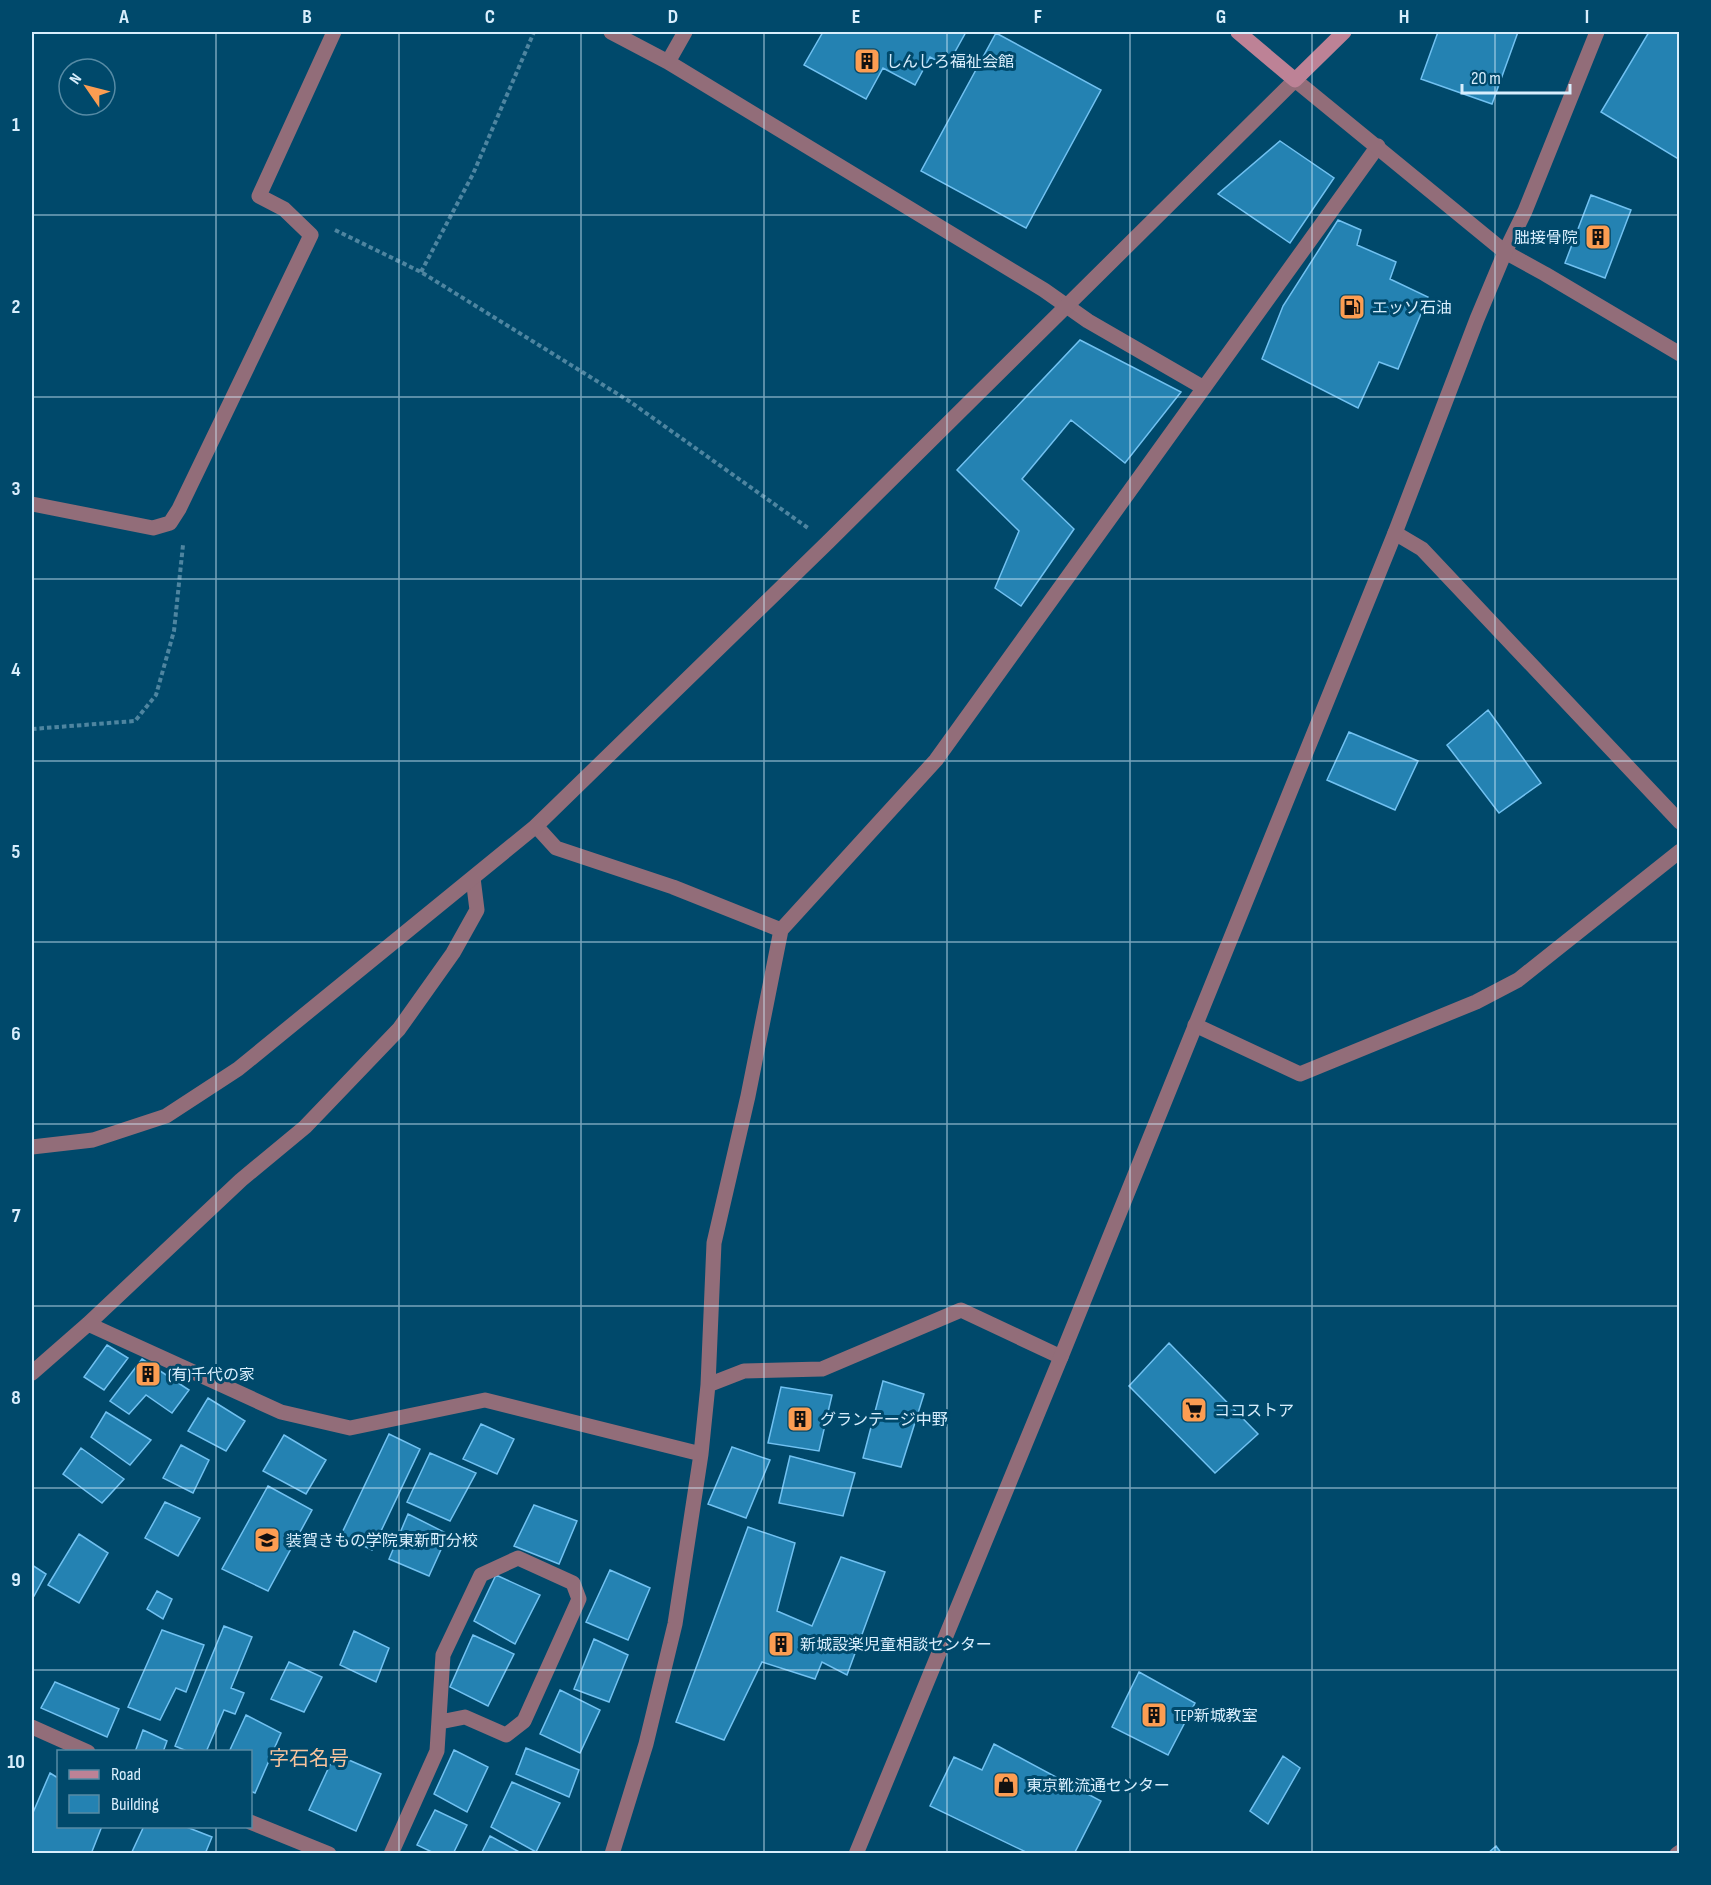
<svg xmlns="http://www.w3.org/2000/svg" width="1711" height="1885" font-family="'Sofia Sans Condensed','Noto Sans JP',sans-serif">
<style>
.building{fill:#2482b2;stroke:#71c1f1;stroke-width:1.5}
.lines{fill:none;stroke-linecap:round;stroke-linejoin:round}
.path{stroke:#4e85a0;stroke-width:4;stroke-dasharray:4.5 3;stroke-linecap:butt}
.minor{stroke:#926d79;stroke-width:15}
.tertiary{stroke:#926d79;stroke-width:15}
.secondary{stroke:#bd8296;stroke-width:15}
.grid{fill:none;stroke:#d8eefd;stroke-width:1.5;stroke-opacity:0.55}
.labels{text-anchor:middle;stroke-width:6;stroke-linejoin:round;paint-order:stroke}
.poi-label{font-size:16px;fill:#d8eefd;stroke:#00496b;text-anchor:start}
.quarter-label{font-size:20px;fill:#fac49d;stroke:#00496b}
.neatline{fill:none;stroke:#d8eefd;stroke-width:2}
.grid-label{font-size:20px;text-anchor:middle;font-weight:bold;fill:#d8eefd}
</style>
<rect width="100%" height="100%" fill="#00496b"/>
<path class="building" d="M823,32H966L947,66L930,57L915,85L883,68L866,99L804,65Z
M1438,32H1518L1492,104L1421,79Z
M1649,32H1680V160L1601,112Z
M996,33L1101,90L1026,228L921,171Z
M1280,141L1334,178L1290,243L1218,194Z
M1591,195L1631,210L1605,278L1565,263Z
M1338,220L1361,230L1357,245L1396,262L1390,279L1428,297L1398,369L1379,362L1358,408L1262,359L1283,306Z
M1080,340L1181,392L1125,463L1071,420L1022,479L1074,529L1021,606L995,588L1019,531L957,470Z
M1488,710L1541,783L1499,813L1447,745Z
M1349,732L1418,761L1395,810L1327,780Z
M1169,1343L1258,1434L1215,1473L1129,1386Z
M107,1345L128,1358L104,1390L84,1377Z
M142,1359L189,1390L172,1413L146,1395L129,1414L110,1401Z
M883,1381L924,1394L901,1467L863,1458Z
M781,1387L832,1395L819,1451L768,1443Z
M208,1398L245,1421L226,1451L188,1431Z
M106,1412L151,1440L130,1465L91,1437Z
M481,1424L514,1439L497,1474L463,1459Z
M389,1434L420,1449L372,1550L341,1535Z
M284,1435L326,1460L306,1494L263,1471Z
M181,1445L209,1460L193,1493L163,1478Z
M732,1447L770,1460L746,1518L708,1504Z
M81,1448L124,1479L102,1503L63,1474Z
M430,1453L476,1473L450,1521L407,1502Z
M790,1456L855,1473L843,1516L779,1503Z
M268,1486L312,1510L268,1591L222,1569Z
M165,1502L200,1518L178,1556L145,1538Z
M534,1505L577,1521L559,1564L514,1546Z
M408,1514L448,1534L429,1576L389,1559Z
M748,1527L795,1543L777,1611L812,1626L841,1557L885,1572L847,1675L822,1662L815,1679L762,1662L724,1740L676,1722Z
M79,1534L108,1553L79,1603L48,1585Z
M32,1565L46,1574L34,1596L32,1595Z
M610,1570L650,1588L628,1640L586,1622Z
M496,1575L540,1595L515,1644L474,1621Z
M157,1591L172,1599L163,1619L147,1609Z
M224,1626L252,1637L231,1688L244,1693L235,1714L224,1710L206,1752H189L175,1746Z
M162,1630L204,1645L186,1692L176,1688L160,1720L128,1707Z
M354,1631L389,1648L376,1682L340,1665Z
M473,1635L514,1654L488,1706L450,1687Z
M594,1639L628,1655L609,1702L574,1689Z
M289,1662L322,1677L304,1712L271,1699Z
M1139,1672L1195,1703L1168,1755L1112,1727Z
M55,1682L119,1709L107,1737L41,1708Z
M560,1690L600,1710L580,1753L540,1734Z
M246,1715L281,1733L255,1793L250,1791V1752H229Z
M143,1730L167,1741L163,1752H135Z
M994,1744L1101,1801L1074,1854H1030L930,1806L954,1757L982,1770Z
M526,1748L579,1770L569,1797L516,1774Z
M454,1750L488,1767L467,1812L434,1794Z
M335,1754L381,1774L356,1831L309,1810Z
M1283,1756L1300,1768L1268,1824L1250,1811Z
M50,1773L58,1778V1826H102L91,1854H32V1815Z
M512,1782L560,1803L536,1852L491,1827Z
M435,1810L467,1825L453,1854H436L417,1845Z
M144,1826H184L212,1837L205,1854H131Z
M490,1836L523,1854H481Z
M1496,1846L1502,1854H1487Z"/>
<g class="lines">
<path class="path" d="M335,230L421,272L629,401L808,528
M421,272L473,174L534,32
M32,729L135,721L156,695L174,631L183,545"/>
<path class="minor" d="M611,32L668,62L1044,290L1088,321L1204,388
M668,62L685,32
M1505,252L1545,274L1680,354
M32,504L153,528L170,523L179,509L311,235L284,209L259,196L334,32
M1395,533L1422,549L1680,822
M536,826L556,848L673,887L781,930
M1195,1025L1300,1074L1476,1002L1518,980L1680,851
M88,1324L281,1412L350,1428L485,1400L701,1454
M32,1373L88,1324L241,1180L305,1127L399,1029L453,953L477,910L473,878
M708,1385L714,1243L748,1096L781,930L936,760L1378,146
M32,1727L88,1752
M250,1822L329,1854
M391,1854L437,1751L443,1655L481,1575L518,1558L573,1583L579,1599L524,1721L506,1735L465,1717L440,1722
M612,1854L646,1744L675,1624L701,1454L708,1385L744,1371L822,1369L961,1310L1061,1357
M1677,1854L1680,1852"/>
<path class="tertiary" d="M1505,252L1525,211L1597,32
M32,1147L93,1140L166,1116L238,1069L536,826L828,542L1295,80L1505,252L1477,319L1395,533L1061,1357L856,1854"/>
<path class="secondary" d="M1238,32L1295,80L1344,32"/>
</g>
<path class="grid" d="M216,32V1752M399,32V1854M581,32V1854M764,32V1854M947,32V1854M1130,32V1854M1312,32V1854M1495,32V1854M32,215H1680M32,397H1680M32,579H1680M32,761H1680M32,942H1680M32,1124H1680M32,1306H1680M32,1488H1680M32,1670H1680M216,1826V1854"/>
<defs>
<g id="building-square" transform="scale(1.35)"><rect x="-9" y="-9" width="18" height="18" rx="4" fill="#fc9d52" stroke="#00496b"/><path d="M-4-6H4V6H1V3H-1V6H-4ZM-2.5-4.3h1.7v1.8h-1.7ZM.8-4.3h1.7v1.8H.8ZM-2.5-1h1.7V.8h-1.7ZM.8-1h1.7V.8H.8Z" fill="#111"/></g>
<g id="fuel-square" transform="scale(1.35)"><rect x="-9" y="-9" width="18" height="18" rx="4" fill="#fc9d52" stroke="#00496b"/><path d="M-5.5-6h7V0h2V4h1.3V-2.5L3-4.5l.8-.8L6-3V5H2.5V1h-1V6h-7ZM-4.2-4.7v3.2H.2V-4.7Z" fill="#111"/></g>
<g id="supermarket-square" transform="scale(1.35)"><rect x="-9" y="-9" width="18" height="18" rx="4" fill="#fc9d52" stroke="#00496b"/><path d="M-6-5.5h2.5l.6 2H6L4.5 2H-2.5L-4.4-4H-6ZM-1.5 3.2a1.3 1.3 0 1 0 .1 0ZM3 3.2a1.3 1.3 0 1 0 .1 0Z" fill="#111"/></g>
<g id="school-square" transform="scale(1.35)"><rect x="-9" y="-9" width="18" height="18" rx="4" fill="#fc9d52" stroke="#00496b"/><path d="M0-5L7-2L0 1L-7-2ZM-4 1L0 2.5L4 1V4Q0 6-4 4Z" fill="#111"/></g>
<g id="shop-square" transform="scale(1.35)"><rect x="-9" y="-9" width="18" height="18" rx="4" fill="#fc9d52" stroke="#00496b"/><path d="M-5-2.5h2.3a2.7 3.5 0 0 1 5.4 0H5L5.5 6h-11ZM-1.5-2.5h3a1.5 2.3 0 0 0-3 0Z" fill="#111"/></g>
</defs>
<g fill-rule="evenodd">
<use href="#building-square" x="867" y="61"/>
<use href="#building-square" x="1598" y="237"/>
<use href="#fuel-square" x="1352" y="307"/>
<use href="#building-square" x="148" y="1374"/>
<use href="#supermarket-square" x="1194" y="1410"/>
<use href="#building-square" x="800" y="1419"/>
<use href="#school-square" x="267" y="1540"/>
<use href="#building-square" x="781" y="1644"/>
<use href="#building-square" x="1154" y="1715"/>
<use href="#shop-square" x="1006" y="1785"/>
</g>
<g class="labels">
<g class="poi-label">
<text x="886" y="67">しんしろ福祉会館</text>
<text x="1578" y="243" text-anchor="end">朏接骨院</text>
<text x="1372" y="313">エッソ石油</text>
<text x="168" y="1380">(有)千代の家</text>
<text x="1214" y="1416">ココストア</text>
<text x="820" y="1425">グランテージ中野</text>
<text x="286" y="1546">装賀きもの学院東新町分校</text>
<text x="800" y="1650">新城設楽児童相談センター</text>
<text x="1174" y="1721">TEP新城教室</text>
<text x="1026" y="1791">東京靴流通センター</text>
</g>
<g class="quarter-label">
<text x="309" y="1765">字石名号</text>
</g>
</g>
<rect width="1711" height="1885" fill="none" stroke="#00496b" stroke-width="66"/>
<rect x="57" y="1750" width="195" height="78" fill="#00496b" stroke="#568ba5" stroke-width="1.5"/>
<rect x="69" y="1770" width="30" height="9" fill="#bd8296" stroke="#568ba5" stroke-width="1.5"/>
<text x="111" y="1780" font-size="18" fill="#d8eefd">Road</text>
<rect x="69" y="1795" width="30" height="18" fill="#2482b2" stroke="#568ba5" stroke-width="1.5"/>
<text x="111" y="1810" font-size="18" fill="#d8eefd">Building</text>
<g transform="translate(87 87) rotate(305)"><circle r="28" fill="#00496b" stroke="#568ba5" stroke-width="1.5"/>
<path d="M0-4.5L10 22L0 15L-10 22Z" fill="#fc9d52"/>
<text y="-9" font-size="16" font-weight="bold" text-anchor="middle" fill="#d8eefd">N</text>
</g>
<path d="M1462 84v9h108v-9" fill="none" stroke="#d8eefd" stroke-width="3"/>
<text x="1471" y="84" font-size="18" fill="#d8eefd" stroke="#00496b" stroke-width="4.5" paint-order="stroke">20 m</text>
<rect x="33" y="33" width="1645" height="1819" class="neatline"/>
<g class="grid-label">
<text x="124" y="23">A</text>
<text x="307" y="23">B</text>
<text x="490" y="23">C</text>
<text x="673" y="23">D</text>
<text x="856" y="23">E</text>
<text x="1038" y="23">F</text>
<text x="1221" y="23">G</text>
<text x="1404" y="23">H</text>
<text x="1587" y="23">I</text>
<text x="16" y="131">1</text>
<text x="16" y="313">2</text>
<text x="16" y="495">3</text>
<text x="16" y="676">4</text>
<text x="16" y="858">5</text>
<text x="16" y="1040">6</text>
<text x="16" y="1222">7</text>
<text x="16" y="1404">8</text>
<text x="16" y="1586">9</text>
<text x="16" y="1768">10</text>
</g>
</svg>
